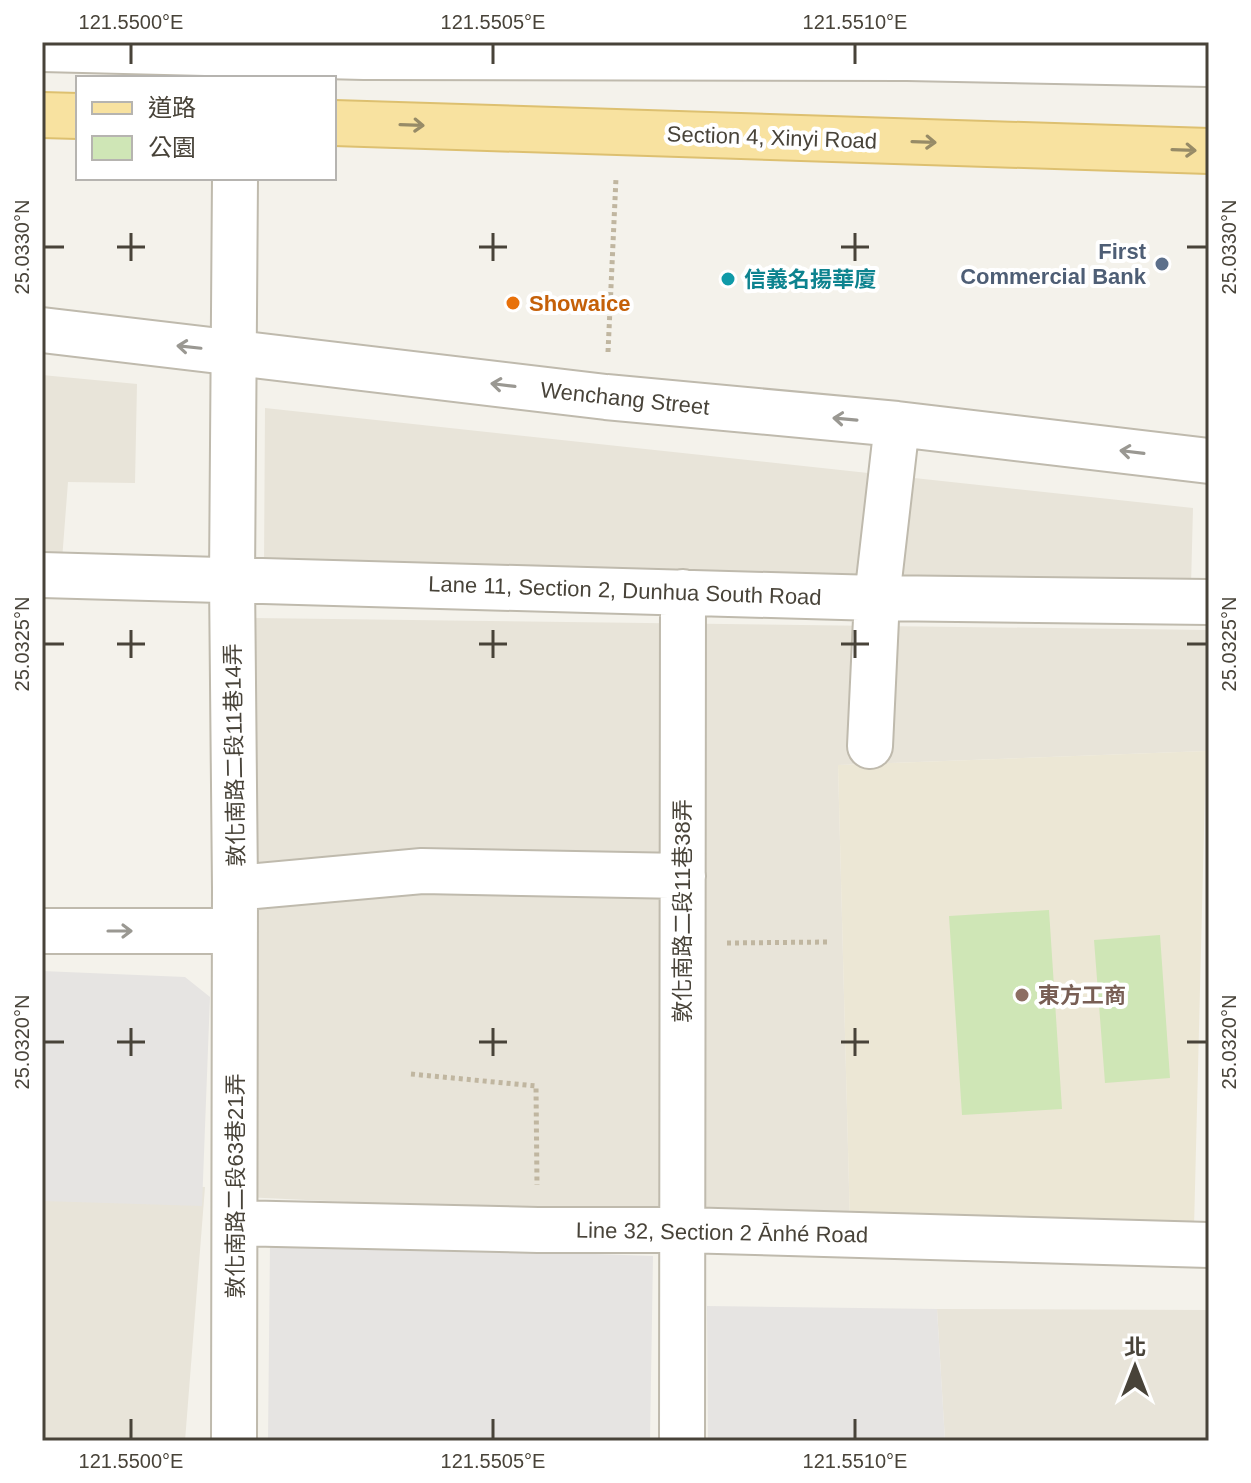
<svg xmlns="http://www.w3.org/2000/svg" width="1251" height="1483" font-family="Helvetica,'Noto Sans TC',sans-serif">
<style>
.residential{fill:#e8e4d9}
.education{fill:#ece7d5}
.green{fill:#cfe6b6}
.parking{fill:#e6e4e2}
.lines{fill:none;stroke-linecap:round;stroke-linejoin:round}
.minor-casing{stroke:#bfbaad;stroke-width:48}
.major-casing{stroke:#ddc070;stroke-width:48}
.path{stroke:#c0b6a0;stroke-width:5;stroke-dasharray:4 4;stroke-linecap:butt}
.minor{stroke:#fff;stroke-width:44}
.major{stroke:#f8e2a0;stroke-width:44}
.oneway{stroke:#978b67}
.oneway2{stroke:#9a9892}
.ticks{fill:none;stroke:#484339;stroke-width:3}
.service-dot{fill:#5c6f8a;stroke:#fff;stroke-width:3}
.culture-dot{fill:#0f9aa8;stroke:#fff;stroke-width:3}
.food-dot{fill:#e8710a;stroke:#fff;stroke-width:3}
.education-dot{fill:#8d6e63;stroke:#fff;stroke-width:3}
.labels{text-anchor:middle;stroke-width:8;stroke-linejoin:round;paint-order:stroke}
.street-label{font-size:22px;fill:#484339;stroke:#fff}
.service-label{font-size:22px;font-weight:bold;fill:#4e5e75;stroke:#fff;text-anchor:end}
.culture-label{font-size:22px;font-weight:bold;fill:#0d838f;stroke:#fff;text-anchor:start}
.food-label{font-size:22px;font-weight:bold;fill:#c56008;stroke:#fff;text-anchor:start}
.education-label{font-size:22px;font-weight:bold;fill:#785e54;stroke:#fff;text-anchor:start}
.neatline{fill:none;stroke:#484339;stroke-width:3}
.ticks-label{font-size:20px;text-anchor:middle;fill:#484339}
</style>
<rect width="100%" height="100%" fill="#f4f2eb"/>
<path class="residential" d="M42,375L137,384L135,483L68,482L62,560H42Z
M265,408L1193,508L1191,586L264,565Z
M248,618L1208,630L1206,751L838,765L850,1226L241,1197Z
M42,1183L205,1187L185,1441H42Z
M937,1309L1209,1310V1441H945Z"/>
<path class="education" d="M1206,751L1194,1228L850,1226L838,765Z"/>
<path class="green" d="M1049,910L1062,1109L962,1115L949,916Z
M1160,935L1170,1078L1105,1083L1094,940Z"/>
<path class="parking" d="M42,971L185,977L210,997L202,1206L42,1201Z
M270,1243L653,1256L650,1441H268Z
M707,1306L937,1309L945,1441H708Z"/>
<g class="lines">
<g class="minor-casing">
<path id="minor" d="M42,49L364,57L907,58L1209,64
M42,330L606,397L897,424L1209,461
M42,575L877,598L1209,602
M870,746L877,598L897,424
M235,888L422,871L683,876
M42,931H235
M235,1223L538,1230H681L1209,1245
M234,1441L235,888L232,579L235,178
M682,1441L683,592"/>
</g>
<g class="major-casing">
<path id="major" d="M42,115L78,116
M334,123L1209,151"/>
</g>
<path class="path" d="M608,352L616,178
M727,943L829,942
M411,1074L536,1086L537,1185"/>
<use href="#minor" class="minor"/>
<use href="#major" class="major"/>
</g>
<defs><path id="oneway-shaft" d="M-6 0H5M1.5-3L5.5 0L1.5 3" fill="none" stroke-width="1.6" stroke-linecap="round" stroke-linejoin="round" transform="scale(2)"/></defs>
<g class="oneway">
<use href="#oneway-shaft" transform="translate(412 125) rotate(2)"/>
<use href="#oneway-shaft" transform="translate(924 142) rotate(2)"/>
<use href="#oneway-shaft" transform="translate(1184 150) rotate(2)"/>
</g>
<g class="oneway2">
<use href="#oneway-shaft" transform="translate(189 347) rotate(-174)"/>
<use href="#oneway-shaft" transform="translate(503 385) rotate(-173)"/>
<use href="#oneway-shaft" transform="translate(845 419) rotate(-175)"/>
<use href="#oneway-shaft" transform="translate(1132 452) rotate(-173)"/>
<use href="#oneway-shaft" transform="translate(120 931)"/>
</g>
<path class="ticks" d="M131,44V64M493,44V64M855,44V64M131,233V261M493,233V261M855,233V261M44,247H64M117,247H145M479,247H507M841,247H869M1187,247H1207M131,630V658M493,630V658M855,630V658M44,644H64M117,644H145M479,644H507M841,644H869M1187,644H1207M131,1028V1056M493,1028V1056M855,1028V1056M44,1042H64M117,1042H145M479,1042H507M841,1042H869M1187,1042H1207M131,1419V1439M493,1419V1439M855,1419V1439"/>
<circle class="service-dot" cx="1162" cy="264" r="8"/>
<circle class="culture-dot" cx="728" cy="279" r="8"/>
<circle class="food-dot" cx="513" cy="303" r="8"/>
<circle class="education-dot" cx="1022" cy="995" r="8"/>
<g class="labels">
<g class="street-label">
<text transform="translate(772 137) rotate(2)" y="8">Section 4, Xinyi Road</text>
<text transform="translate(625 398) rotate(6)" y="8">Wenchang Street</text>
<text transform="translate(625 590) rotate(2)" y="8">Lane 11, Section 2, Dunhua South Road</text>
<text transform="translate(234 755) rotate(-91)" y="8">敦化南路二段11巷14弄</text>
<text transform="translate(682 911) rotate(-90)" y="8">敦化南路二段11巷38弄</text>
<text transform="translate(235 1186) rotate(-90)" y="8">敦化南路二段63巷21弄</text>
<text transform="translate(722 1232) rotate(1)" y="8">Line 32, Section 2 Ānhé Road</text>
</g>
<g class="service-label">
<text x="1146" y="259">First<tspan x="1146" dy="25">Commercial Bank</tspan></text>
</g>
<g class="culture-label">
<text x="744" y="287">信義名揚華廈</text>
</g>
<g class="food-label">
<text x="529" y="311">Showaice</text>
</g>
<g class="education-label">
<text x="1038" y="1003">東方工商</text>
</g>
</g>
<rect width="1251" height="1483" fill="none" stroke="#ffffff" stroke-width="88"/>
<rect x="76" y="76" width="260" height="104" fill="#ffffff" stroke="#b6b4b0" stroke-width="2"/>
<rect x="92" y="102" width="40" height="12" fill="#f8e2a0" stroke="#b6b4b0" stroke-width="2"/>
<text x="148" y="116" font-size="24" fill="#484339">道路</text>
<rect x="92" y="136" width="40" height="24" fill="#cfe6b6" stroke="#b6b4b0" stroke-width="2"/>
<text x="148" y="156" font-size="24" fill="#484339">公園</text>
<g transform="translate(1135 1367)" stroke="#ffffff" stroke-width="6" paint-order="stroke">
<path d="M0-6L14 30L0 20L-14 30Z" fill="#484339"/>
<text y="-12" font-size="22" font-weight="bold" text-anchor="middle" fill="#484339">北</text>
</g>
<rect x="44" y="44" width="1163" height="1395" class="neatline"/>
<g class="ticks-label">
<text x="131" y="29">121.5500°E</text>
<text x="493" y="29">121.5505°E</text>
<text x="855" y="29">121.5510°E</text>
<text transform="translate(22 247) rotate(-90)" y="7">25.0330°N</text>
<text transform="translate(1229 247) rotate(-90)" y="7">25.0330°N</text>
<text transform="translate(22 644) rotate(-90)" y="7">25.0325°N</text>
<text transform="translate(1229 644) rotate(-90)" y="7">25.0325°N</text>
<text transform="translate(22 1042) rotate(-90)" y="7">25.0320°N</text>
<text transform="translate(1229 1042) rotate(-90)" y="7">25.0320°N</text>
<text x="131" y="1468">121.5500°E</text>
<text x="493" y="1468">121.5505°E</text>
<text x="855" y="1468">121.5510°E</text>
</g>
</svg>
